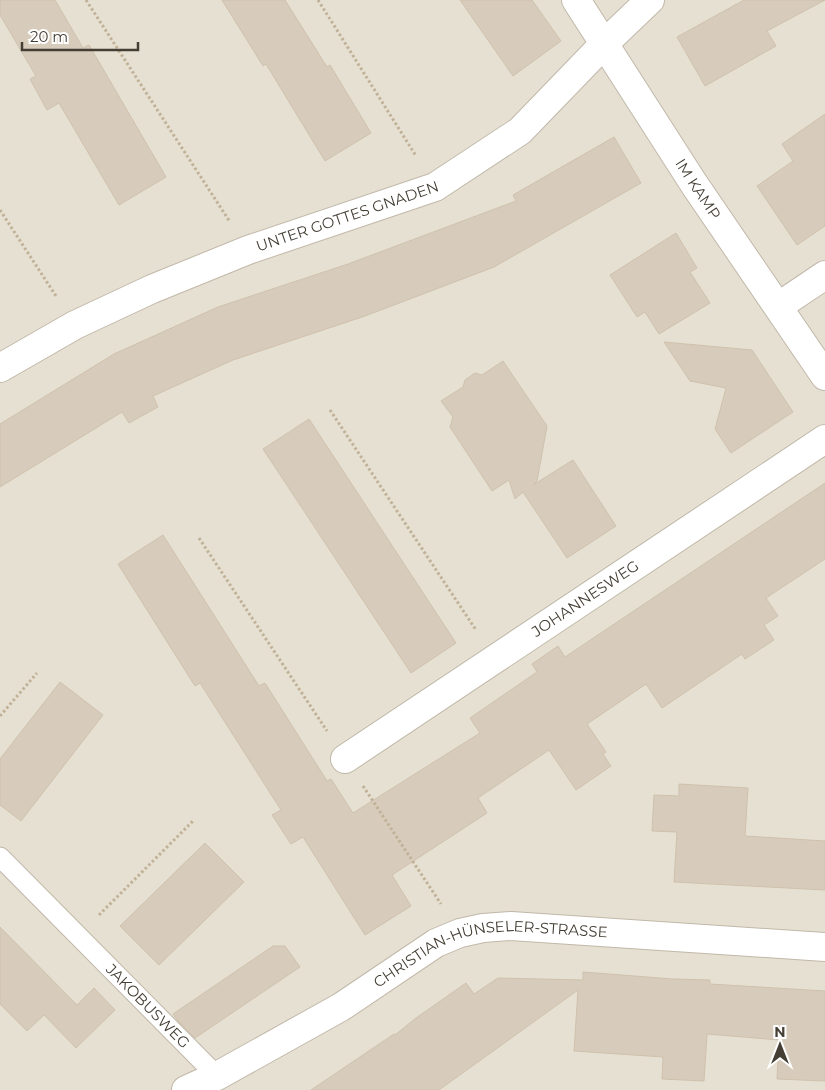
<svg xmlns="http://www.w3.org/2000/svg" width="825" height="1090" font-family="Montserrat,sans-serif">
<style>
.residential{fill:#e6e0d2}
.building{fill:#d7ccbc;stroke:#cfc1ac}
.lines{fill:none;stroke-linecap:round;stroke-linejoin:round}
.service-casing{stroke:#c1b8a9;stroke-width:21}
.minor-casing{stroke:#c1b8a9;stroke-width:30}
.path{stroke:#c0b197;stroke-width:3;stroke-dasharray:2.5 2.5;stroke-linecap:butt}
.service{stroke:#fff;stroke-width:19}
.minor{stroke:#fff;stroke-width:28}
.labels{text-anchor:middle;stroke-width:4.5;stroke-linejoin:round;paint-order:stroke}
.street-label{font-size:15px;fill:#443e34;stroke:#fff}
</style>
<rect width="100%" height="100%" fill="#f2eee4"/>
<path class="residential" d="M0,0H825V1090H0Z"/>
<path class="building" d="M0,0H55L83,48L89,45L166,177L119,205L59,103L47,110L30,79L36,76L0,15Z
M222,0H285L327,67L330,65L371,133L325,161L266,64L263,66Z
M460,0H532L561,41L513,76Z
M744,0H825L767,31L776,46L705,86L677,37Z
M825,114V226L797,245L757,186L793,161L782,144Z
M614,137L641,183L494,267L365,316L233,360L153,396L158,407L129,423L122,412L0,487V424L114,354L218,307L348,264L516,201L513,195Z
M676,233L697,268L690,272L710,303L659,334L645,312L637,317L610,275Z
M664,342L752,350L793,412L731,453L715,429L726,388L690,381Z
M503,361L547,426L537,481L533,485L573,460L616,526L567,558L523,492L515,499L509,480L492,491L450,427L453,417L441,401L463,387L465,380L475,373L482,375Z
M309,419L456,643L411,673L263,449Z
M825,483V559L766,598L778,616L764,625L774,640L745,659L742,654L662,708L646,684L587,724L606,752L603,754L611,766L576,790L549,750L478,798L487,813L392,875L411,906L365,935L303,837L291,844L272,815L281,810L200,683L195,686L118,564L163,535L259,686L265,683L327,781L331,779L353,813L480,733L470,718L537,672L532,664L558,646L565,657Z
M60,682L103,715L21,821L0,805V759Z
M679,784L748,788L745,836L825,841V890L674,882L677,832L652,831L654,795L679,796Z
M205,843L244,882L159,965L120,926Z
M0,927L77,1005L94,988L115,1010L76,1048L44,1015L27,1031L0,1004Z
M273,946H285L300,967L195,1038L178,1021L173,1014Z
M583,972L673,979L710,980V984L825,991V1081L777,1079L779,1040L707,1034L704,1081L662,1079L663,1057L574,1051L578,990L439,1090H311L394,1034L395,1035L416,1018L466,983L474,994L498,978L583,980Z"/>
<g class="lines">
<g class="service-casing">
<g id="service">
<path id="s1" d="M0,857L217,1076"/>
</g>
</g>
<g class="minor-casing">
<g id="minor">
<path id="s2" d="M576,0L694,184L825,376"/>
<path d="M779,306L825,275"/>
<path id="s3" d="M0,368L75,325L152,289L248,250L435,187L520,131L605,43L650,0"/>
<path id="s4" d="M345,759L825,439"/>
<path id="s5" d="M186,1090L217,1076L341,1007L436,943L460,933L483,928L511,926L825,947"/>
</g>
</g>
<path class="path" d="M86,0L230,222
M318,0L416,156
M0,210L56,296
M330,410L476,630
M199,538L327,731
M0,716L37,673
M363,786L441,904
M99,915L194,820"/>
<use href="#service" class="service"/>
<use href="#minor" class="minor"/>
</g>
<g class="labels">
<g class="street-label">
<text dy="5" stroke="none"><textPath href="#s2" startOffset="225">IM KAMP</textPath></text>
<text dy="5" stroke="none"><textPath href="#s3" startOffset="380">UNTER GOTTES GNADEN</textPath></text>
<text dy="5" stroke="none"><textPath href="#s4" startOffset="289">JOHANNESWEG</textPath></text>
<text dy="5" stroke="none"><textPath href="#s5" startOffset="341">CHRISTIAN-HÜNSELER-STRASSE</textPath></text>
<text dy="5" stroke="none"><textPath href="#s1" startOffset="210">JAKOBUSWEG</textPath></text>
</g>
</g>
<g transform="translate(780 1045)" stroke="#ffffff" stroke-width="4" paint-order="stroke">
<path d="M0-4L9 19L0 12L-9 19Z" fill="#443e34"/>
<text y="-8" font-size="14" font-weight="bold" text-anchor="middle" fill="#443e34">N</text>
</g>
<path d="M22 42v8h116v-8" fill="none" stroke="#443e34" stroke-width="2.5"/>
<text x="30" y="42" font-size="15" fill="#443e34" stroke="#ffffff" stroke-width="4" paint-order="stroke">20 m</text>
</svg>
